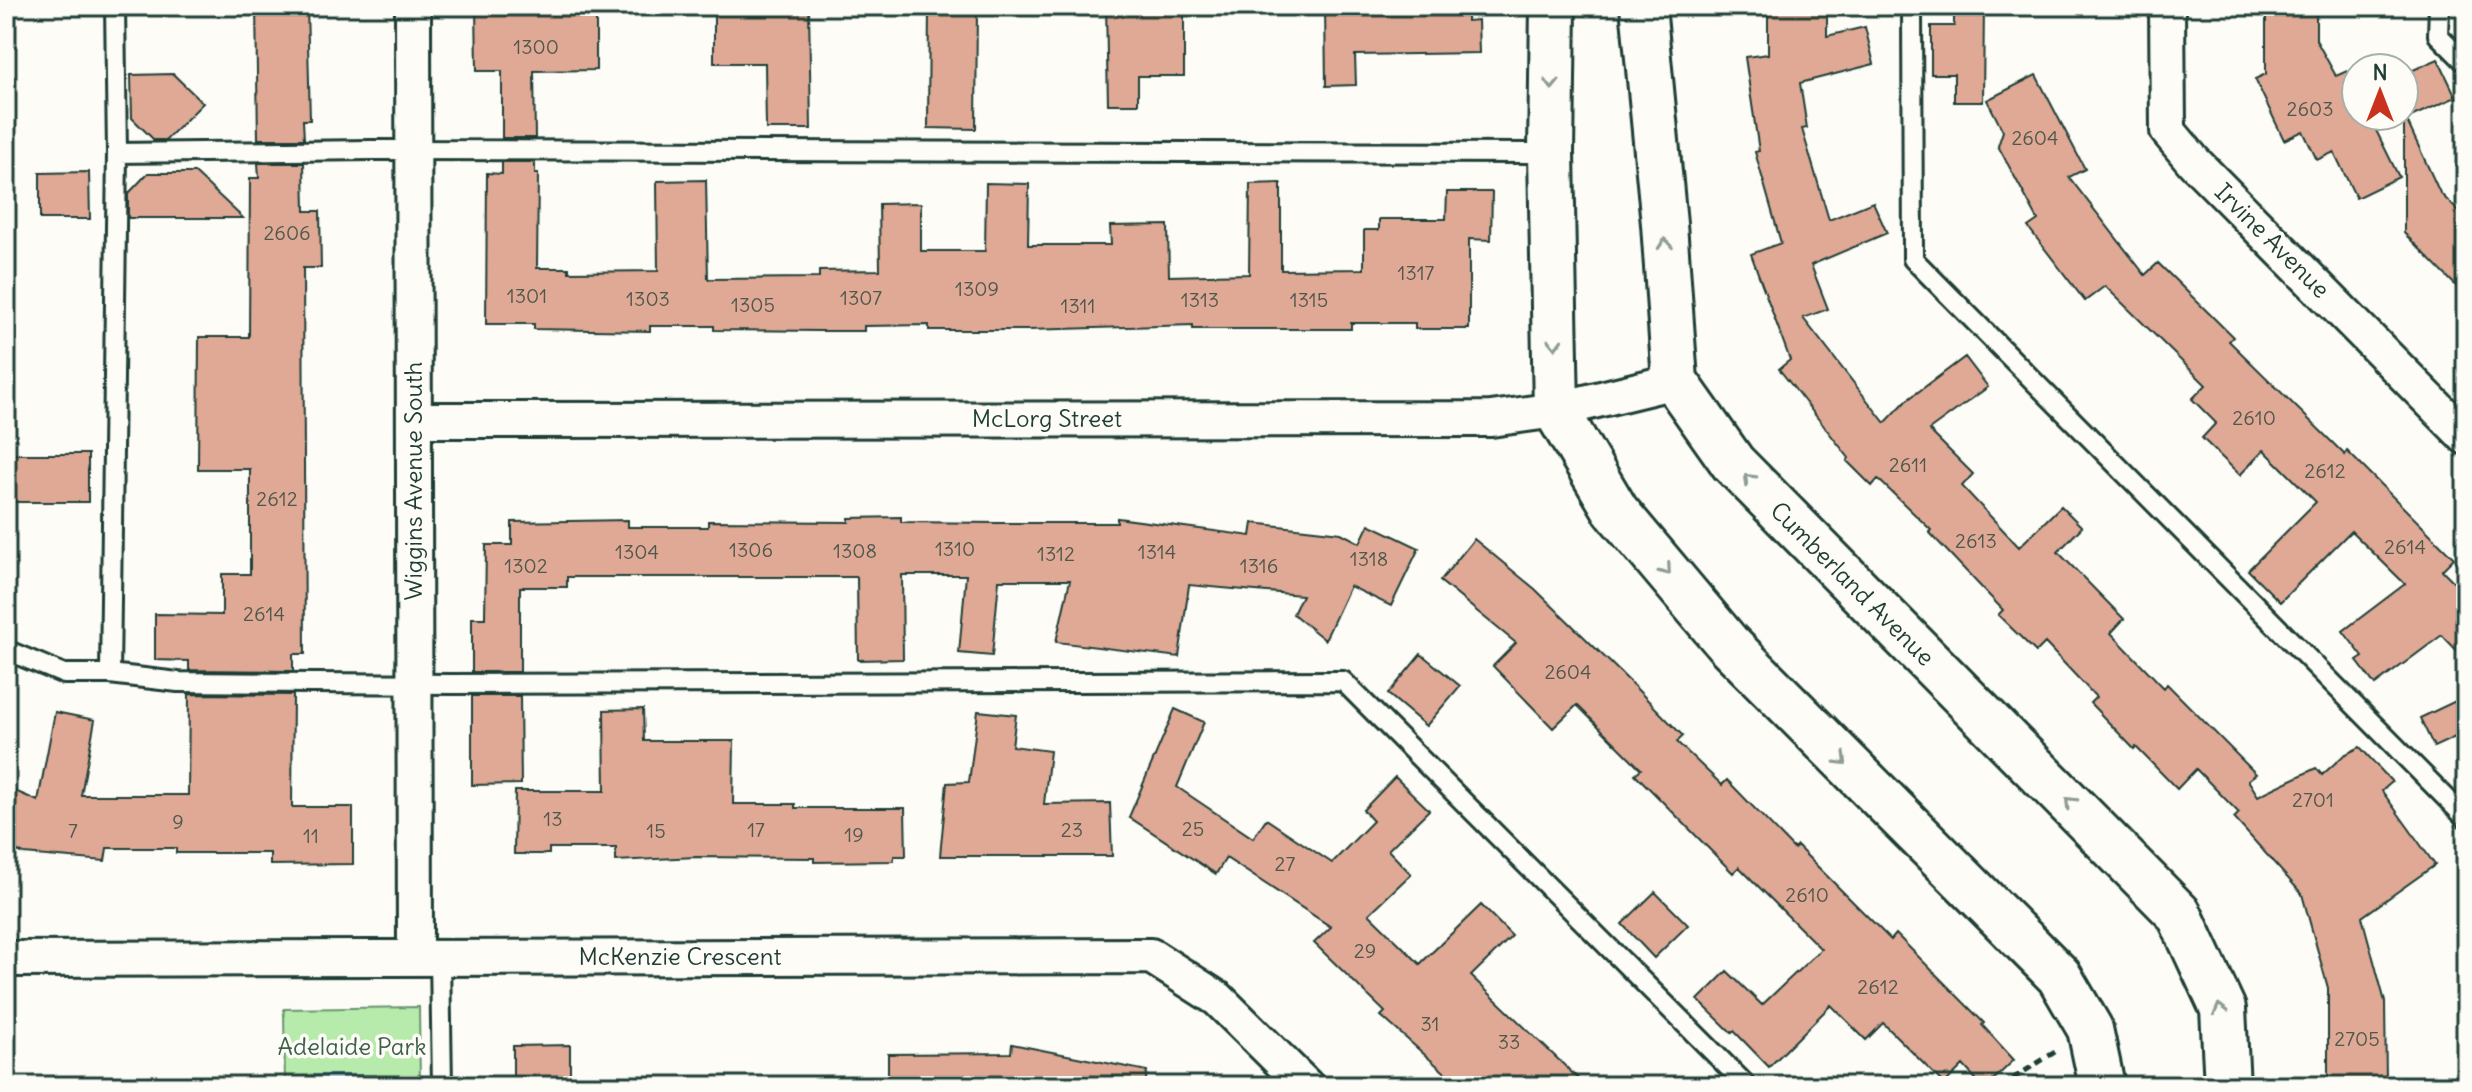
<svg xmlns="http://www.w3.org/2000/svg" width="2472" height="1092" font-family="Delius,sans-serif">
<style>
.green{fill:#b7ebac;stroke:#6b9470;stroke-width:2}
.water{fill:#add7f8;stroke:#7499aa;stroke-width:2}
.building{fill:#e0a996;stroke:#1f3d34;stroke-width:2}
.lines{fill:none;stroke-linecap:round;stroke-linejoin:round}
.service-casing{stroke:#1f3d34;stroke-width:24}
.minor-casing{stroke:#1f3d34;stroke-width:40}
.tertiary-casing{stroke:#1f3d34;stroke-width:50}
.path{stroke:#1f3d34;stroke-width:5;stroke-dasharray:8 6;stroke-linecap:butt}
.service{stroke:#fdfcf7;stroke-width:18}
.minor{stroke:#fdfcf7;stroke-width:34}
.tertiary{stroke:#fdfcf7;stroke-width:44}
.oneway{stroke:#8e9c96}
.labels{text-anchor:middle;stroke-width:7;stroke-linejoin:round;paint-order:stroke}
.number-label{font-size:20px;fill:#4f584c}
.street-label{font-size:24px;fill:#1f3d34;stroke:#fdfcf7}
.park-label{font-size:24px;fill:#3d604c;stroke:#fdfcf7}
</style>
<rect width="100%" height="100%" fill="#fdfcf7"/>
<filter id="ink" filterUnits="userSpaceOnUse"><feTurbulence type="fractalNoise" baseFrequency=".0125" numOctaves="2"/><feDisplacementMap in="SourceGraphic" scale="16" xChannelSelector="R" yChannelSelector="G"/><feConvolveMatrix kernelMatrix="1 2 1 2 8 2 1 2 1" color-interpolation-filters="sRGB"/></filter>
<g filter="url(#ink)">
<path class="green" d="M419,1007L420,1086H285L284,1009Z"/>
<path class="water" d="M313,1075H376V1086H313Z"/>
<path class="building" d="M256,6H307L310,120H303L304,139H258Z
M476,6H596V70L534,71L535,138H502V71H477Z
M714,6H809L811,129H766L765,63H714Z
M929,6H977L976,129L928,128Z
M1106,6H1184V76H1138V104H1108Z
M1325,6H1467V21L1478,20L1479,53L1355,55L1356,85L1326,86Z
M1768,6H1827V36L1865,27L1874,64L1800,83L1807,128L1802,129L1829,220L1873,202L1887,233L1811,265L1828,309L1803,318L1885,423L1906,401L1965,357L1988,387L1929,430L1973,474L1962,486L2019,547L2061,506L2082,527L2058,552L2124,619L2111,633L2164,688L2167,684L2256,774L2248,780L2258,796L2316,768L2322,775L2344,755L2360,747L2392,782L2382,791L2435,865L2362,917L2385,1002L2386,1080L2328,1081V988L2302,894L2234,818L2239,813L2196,769L2177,789L2136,747L2134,749L2090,703L2096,697L2045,643L2036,652L1998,615L2003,610L1929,532L1931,530L1878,479L1872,486L1847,461L1849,458L1779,369L1790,360L1751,254L1781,243L1755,152L1759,151L1745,57L1768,54Z
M1954,6H1984L1983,102H1954V74H1931V26H1954Z
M2266,6H2316V40L2336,76L2347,71L2356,90V116H2369L2399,177L2356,198L2334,152L2317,160L2303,131L2284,140L2255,79L2266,74Z
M2438,59L2456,97L2406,119L2440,193L2466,219V296L2404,233V74Z
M173,74L203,103L166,140H154L132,118L131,75Z
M2036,75L2085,169L2069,177L2145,275L2158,263L2233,337L2229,341L2345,455L2347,451L2454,558L2442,570L2466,594V660L2442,635L2375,685L2357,661L2363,657L2343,631L2405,584L2351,531L2280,602L2248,570L2316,502L2264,450L2240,475L2202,438L2216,423L2192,399L2206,385L2105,286L2085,301L2028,227L2038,220L1998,146L2003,131L1987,100Z
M502,162H535V174H538L537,268H569V272L658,271L657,181L706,180L708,279L819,278V271L880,270L879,204L921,203V251H985L986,183L1029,184L1028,245H1111L1110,226L1168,225L1169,276L1249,274L1250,184L1281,183V270L1364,269V230H1379V219H1446L1447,192H1492L1491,240L1469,239V329H1415V323H1351V329H1193V325L1028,330H929V325L864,326V331H820L714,330V326H650V331L534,329V324H486L487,173L502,174Z
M258,163H304L305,211H320L321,268H303L305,654H293V671L189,670V661L155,660V614L222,615V574H250V469H198L199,337H249L250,178H259Z
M89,172L90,219H40V173Z
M148,173H195L243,218H128V194Z
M12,454H88V502H12Z
M901,517V522L997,523H1117V518L1251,536L1253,523L1341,533L1360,543L1369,524L1419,548L1391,606L1350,586L1325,640L1293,614L1302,595L1189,585L1179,657L1056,642L1070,580H999L992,656L959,653L966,575H902L903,659L858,660L857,577H567V587H520V672H472V618H485L486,545H512V522L628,520V527H708V521L849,522V518Z
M1474,539L1535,589L1626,678L1683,736L1677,742L1722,785L1727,780L1794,849L1797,846L1891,940L1896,934L1984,1023L1982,1025L2014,1060L1987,1086H1982L1963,1065L1944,1084L1883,1023L1866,1040L1831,1005L1769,1067L1734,1031L1732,1033L1698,1000L1727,971L1762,1005L1821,949L1739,867L1733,873L1635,774L1641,769L1577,705L1553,728L1493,666L1516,643L1440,581Z
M1421,654L1460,686L1426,726L1388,694Z
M189,694L293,695L292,807H353V864L270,865V853H176V848H107L105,861L24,854L6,846V787L38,801L55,712L95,720L81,795H188Z
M472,696H520L521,784L472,785Z
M2466,696V732L2434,747L2420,718Z
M643,709L644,741H734L733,804H795V808H905L906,856H894V861L814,862V858L696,857L616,861V848H549V854H514L515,791H605L604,710Z
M1175,709L1204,722L1177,787L1253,838L1266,819L1332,863L1373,821L1363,810L1395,777L1429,810L1388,850L1411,874L1369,914L1420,964L1481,905L1512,936L1471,976L1586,1086H1460L1381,1016L1385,1012L1314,943L1331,927L1226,858L1216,874L1129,817Z
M978,711L1016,715L1012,746L1050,751L1044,804L1110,803L1112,856H940L947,783L969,782Z
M1655,892L1688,925L1654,958L1622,924Z
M1012,1044L1147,1071L1145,1086H888V1054L1011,1053Z
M570,1045V1086H513V1046Z"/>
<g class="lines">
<g class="service-casing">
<path id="service" d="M1912,6L1913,259L2466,818
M2439,6L2438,35L2466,63
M117,153L372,150L1551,153
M6,650L64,674H110L178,682L452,684L1343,681L1747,1086
M110,674L117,153L115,6
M440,956L442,1086"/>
</g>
<g class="minor-casing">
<path id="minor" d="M413,6L415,957
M2167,6L2168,131L2194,162L2466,437
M414,420L1491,419L1556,410L1675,381
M6,959L1151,956L1218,999L1306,1086"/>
</g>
<g class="tertiary-casing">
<path id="tertiary" d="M1553,6L1551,153L1556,410L1616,511L1728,644L2059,976L2090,1029L2102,1086
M1643,6L1664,224L1675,381L1733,463L2179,914L2223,1009L2227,1086"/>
</g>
<path class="path" d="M2001,1086L2055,1052"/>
<use href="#service" class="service"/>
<use href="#minor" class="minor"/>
<use href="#tertiary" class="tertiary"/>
</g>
<defs><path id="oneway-chevron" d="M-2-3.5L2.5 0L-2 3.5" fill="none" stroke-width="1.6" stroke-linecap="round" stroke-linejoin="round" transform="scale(2)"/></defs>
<g class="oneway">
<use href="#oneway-chevron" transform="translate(1552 84) rotate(91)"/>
<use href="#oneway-chevron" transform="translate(1665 244) rotate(-94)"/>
<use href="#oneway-chevron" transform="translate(1555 344) rotate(89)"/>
<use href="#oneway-chevron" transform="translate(1749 479) rotate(-135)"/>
<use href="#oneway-chevron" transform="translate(1666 570) rotate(50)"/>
<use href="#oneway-chevron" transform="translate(1842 760) rotate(45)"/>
<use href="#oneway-chevron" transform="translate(2070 802) rotate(-135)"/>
<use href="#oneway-chevron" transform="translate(2220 1009) rotate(-105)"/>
</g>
</g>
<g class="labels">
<g class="number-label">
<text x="536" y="54">1300</text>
<text x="2310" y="116">2603</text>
<text x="2035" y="145">2604</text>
<text x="287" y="240">2606</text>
<text x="1416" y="280">1317</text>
<text x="977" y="296">1309</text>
<text x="527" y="303">1301</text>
<text x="861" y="305">1307</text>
<text x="648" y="306">1303</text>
<text x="1200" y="307">1313</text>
<text x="1309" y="307">1315</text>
<text x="753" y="312">1305</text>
<text x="1078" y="313">1311</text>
<text x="2254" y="425">2610</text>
<text x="1908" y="472">2611</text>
<text x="2325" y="478">2612</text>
<text x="277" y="506">2612</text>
<text x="1976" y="548">2613</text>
<text x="2405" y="554">2614</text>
<text x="955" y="556">1310</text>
<text x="751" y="557">1306</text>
<text x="855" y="558">1308</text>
<text x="637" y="559">1304</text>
<text x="1157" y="559">1314</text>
<text x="1056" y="561">1312</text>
<text x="1369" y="566">1318</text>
<text x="526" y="573">1302</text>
<text x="1259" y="573">1316</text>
<text x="264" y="621">2614</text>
<text x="1568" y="679">2604</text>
<text x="2313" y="807">2701</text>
<text x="553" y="826">13</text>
<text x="178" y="829">9</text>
<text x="1193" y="836">25</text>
<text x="756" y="837">17</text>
<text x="1072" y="837">23</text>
<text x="73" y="838">7</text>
<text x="656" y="838">15</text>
<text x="854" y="842">19</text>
<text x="311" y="843">11</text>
<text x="1285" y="871">27</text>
<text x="1807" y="902">2610</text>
<text x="1365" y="958">29</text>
<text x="1878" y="994">2612</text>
<text x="1430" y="1031">31</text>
<text x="2357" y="1046">2705</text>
<text x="1509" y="1049">33</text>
</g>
<g class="street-label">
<text transform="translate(2272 241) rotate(45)" y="8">Irvine Avenue</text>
<text x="1047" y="427">McLorg Street</text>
<text transform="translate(414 481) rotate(-90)" y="8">Wiggins Avenue South</text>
<text transform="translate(1852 584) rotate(45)" y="8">Cumberland Avenue</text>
<text x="680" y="965">McKenzie Crescent</text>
</g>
<g class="park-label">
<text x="352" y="1055">Adelaide Park</text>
</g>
</g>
<rect width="2472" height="1092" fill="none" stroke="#fdfcf7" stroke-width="32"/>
<rect x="16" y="16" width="2440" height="1060" fill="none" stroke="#1f3d34" stroke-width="3" filter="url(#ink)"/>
<g transform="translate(2380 92)"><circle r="38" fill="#fdfcf7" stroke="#a4b0a9" stroke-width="2"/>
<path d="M0-6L14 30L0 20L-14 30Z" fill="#c8321e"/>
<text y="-12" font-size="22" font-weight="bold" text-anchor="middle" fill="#1f3d34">N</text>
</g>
</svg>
